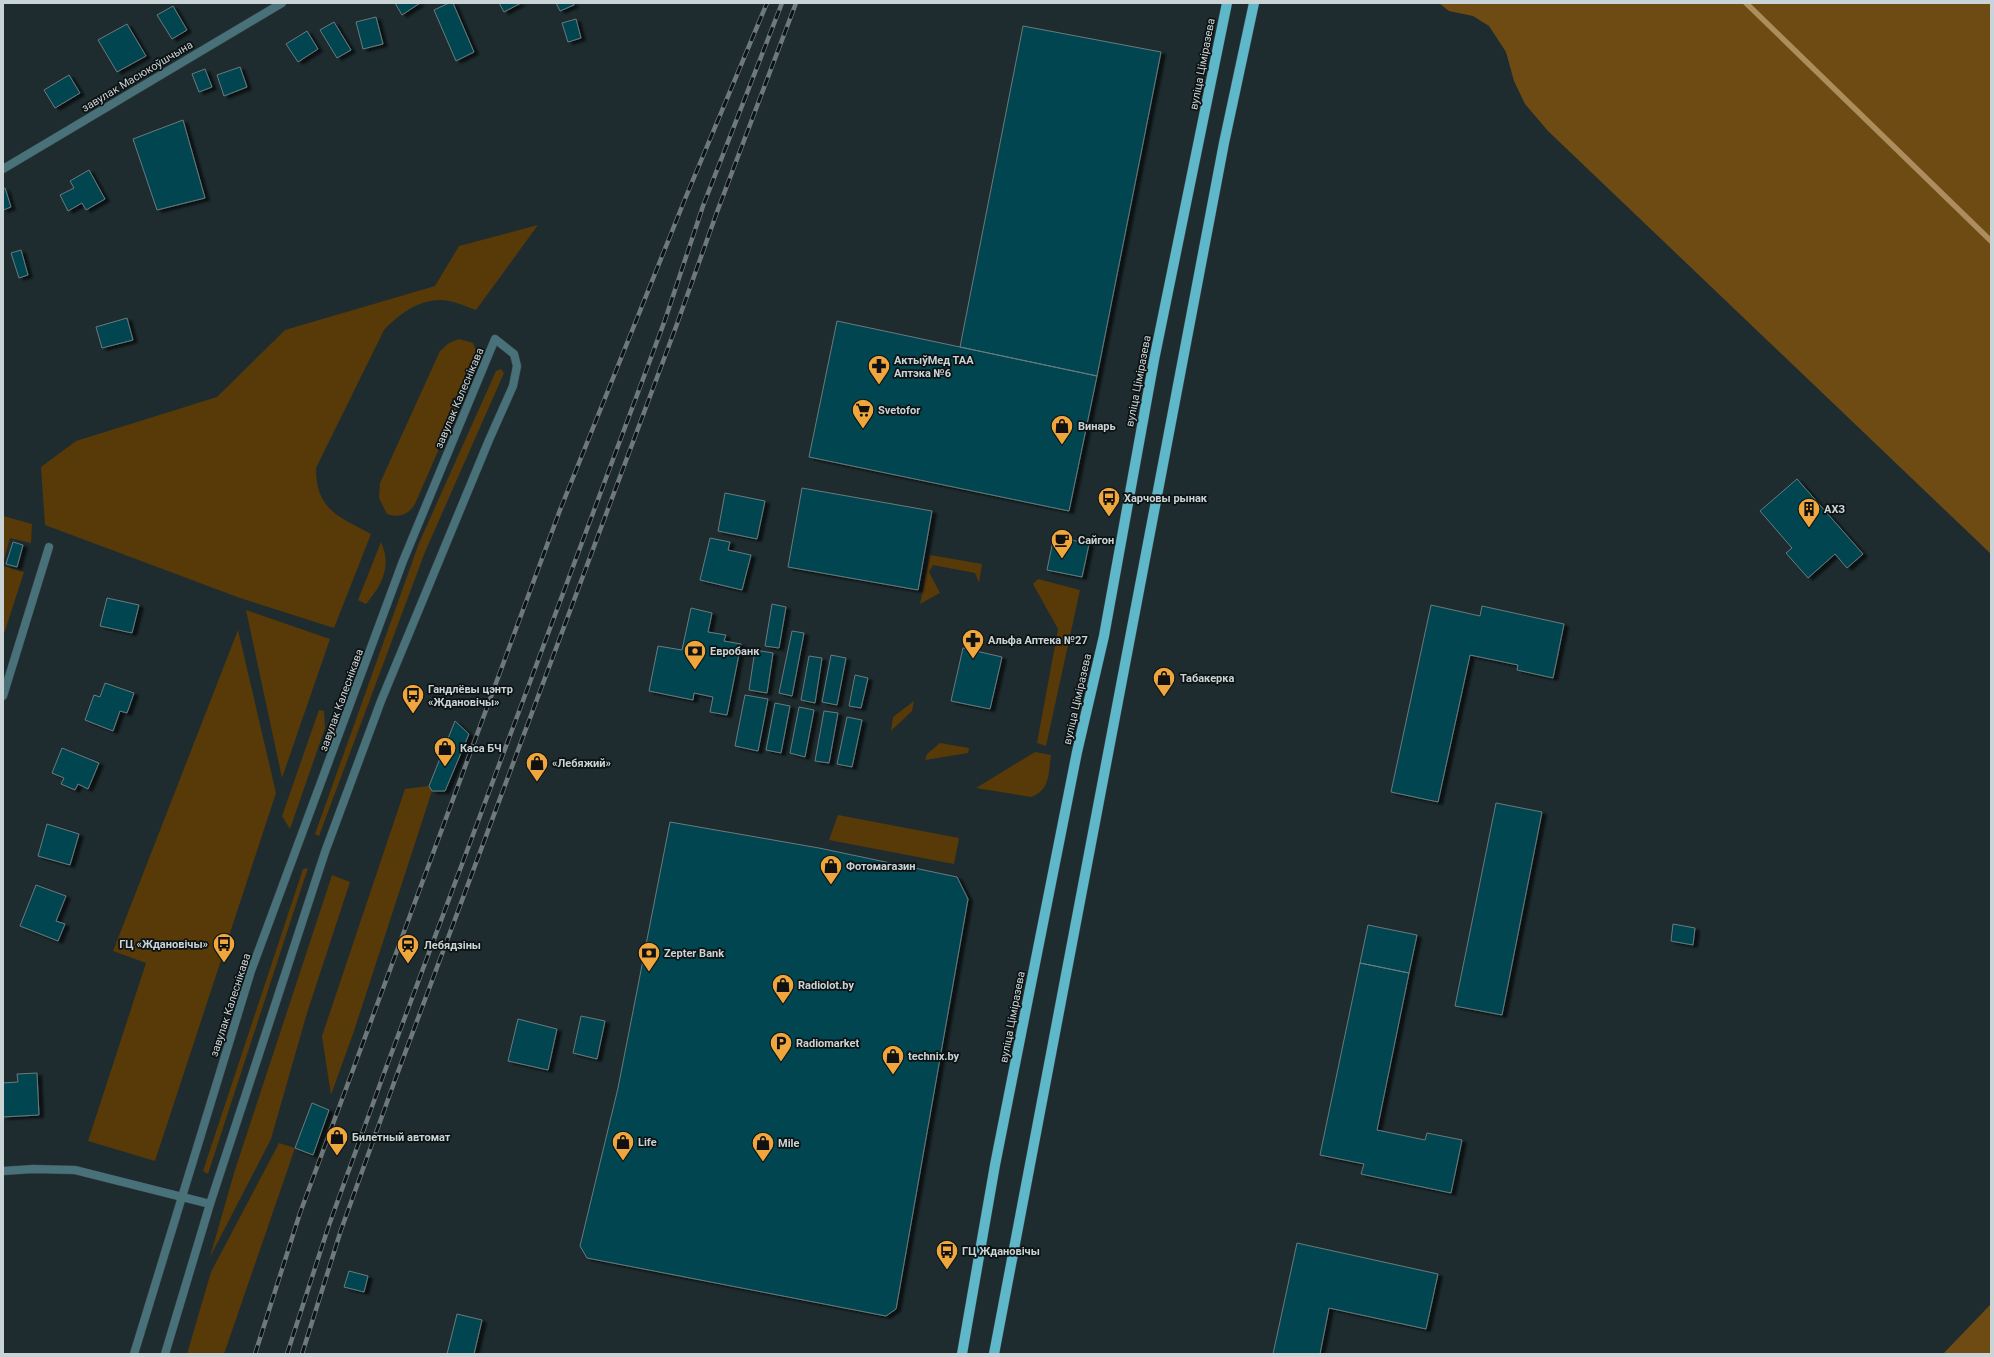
<svg xmlns="http://www.w3.org/2000/svg" width="1994" height="1357" font-family="Roboto,sans-serif">
<style>
.green{fill:#583908}
.forest{fill:#6f4b14}
.lines{fill:none;stroke-linecap:round;stroke-linejoin:round}
.stream{stroke:#ac8d5c;stroke-width:5.5}
.building{fill:#00454f;stroke:#6a7a7d;filter:url(#shadow)}
.street-casing{stroke:#3a474a;stroke-width:9}
.primary-casing{stroke:#3a474a;stroke-width:11}
.street{stroke:#487179;stroke-width:8}
.primary{stroke:#5eb8c9;stroke-width:10}
.rail-casing{stroke:#6d797b;stroke-width:4.5}
.rail{stroke:#0d1314;stroke-width:3;stroke-dasharray:9;stroke-linecap:butt}
.labels{text-anchor:middle;stroke-width:3.5;stroke-linejoin:round;paint-order:stroke}
.street-label{font-size:11px;fill:#cad3d5;stroke:#0d1314}
.poi-label{font-size:11px;font-weight:bold;fill:#cad3d5;stroke:#0d1314;text-anchor:start}
</style>
<defs>
<filter id="shadow"><feDropShadow dx="4.5" dy="2.5" stdDeviation="1" flood-color="#0009"/></filter>
</defs>
<rect width="100%" height="100%" fill="#1e2c2f"/>
<path class="green" d="M538,225L476,310C465,306 451,300 440,300C418,300 398,315 384,330L316,468C316,510 338,516 371,534L334,628L240,598L45,525L41,467L76,441L217,397L285,330L435,286L459,246Z
M459,339L473,343L477,354L474,368L415,504C408,515 399,518 387,514L379,498L380,483L440,351L449,343Z
M501,369L504,373L425,552L319,836L315,834L419,543L496,371Z
M3,516L32,524L31,543L10,538L3,563Z
M381,542C392,566 382,585 366,604L358,600Z
M930,555L982,564L979,583L975,573L933,565L929,572L940,593L920,604Z
M3,566L24,572L3,637Z
M1038,579L1080,590L1046,746L1037,743L1058,629L1033,584Z
M246,610L330,639L282,778Z
M238,630L276,793L155,1161L88,1141L146,963L113,951Z
M914,701L912,711L891,731L893,717Z
M319,710L324,711L325,728L290,829L282,816Z
M940,743L969,748L968,753L925,760L927,754Z
M1035,752L1051,755C1048,773 1051,790 1031,797L976,788Z
M429,786L432,791L354,1031L331,1095L322,1036L405,789Z
M838,815L959,838L954,864L829,840Z
M308,868L208,1174L203,1171L303,869Z
M332,875L350,882L307,1013L271,1139L210,1257L234,1173Z
M279,1143L295,1148L224,1354H187L211,1272Z"/>
<path class="forest" d="M1439,3H1991V554L1548,131L1525,104L1514,81L1506,52L1489,26L1473,16L1449,11Z
M1991,1304V1354H1943Z"/>
<g class="lines">
<path class="stream" d="M1746,3L1991,241"/>
</g>
<path class="building" d="M395,3H420L402,15Z
M449,3H453L474,52L456,61L434,10Z
M499,3H521L504,12Z
M556,3H573L574,5L560,11Z
M173,6L187,30L172,39L157,15Z
M376,17L383,44L363,49L356,22Z
M576,19L581,38L568,42L562,23Z
M334,22L351,50L337,58L320,30Z
M127,24L146,56L117,72L98,40Z
M1023,26L1161,52L1097,376L960,347Z
M307,31L318,49L298,62L286,44Z
M240,67L247,87L224,96L217,75Z
M205,69L212,87L199,92L192,74Z
M69,75L80,93L55,108L44,90Z
M183,120L205,198L157,210L133,139Z
M89,170L105,199L86,210L82,203L68,211L60,195L74,188L70,181Z
M5,188L11,207L3,210V189Z
M21,250L28,275L19,278L11,253Z
M127,318L133,340L102,348L96,327Z
M837,321L1097,376L1069,511L809,457Z
M1797,479L1863,554L1847,568L1835,554L1808,578L1786,553L1792,548L1760,511Z
M802,488L932,511L918,590L788,567Z
M725,493L765,501L757,539L718,531Z
M1054,536L1089,544L1082,577L1047,570Z
M710,538L730,542L728,550L751,555L742,590L700,580Z
M13,542L23,545L17,567L6,564Z
M107,598L139,605L132,633L100,626Z
M772,604L786,607L779,648L765,646Z
M1431,605L1480,616L1482,606L1564,624L1553,678L1517,670L1518,665L1470,655L1438,802L1391,792Z
M691,608L712,613L708,632L726,635L724,641L741,644L727,715L710,712L713,697L694,693L693,700L649,691L658,646L682,650Z
M792,631L804,633L792,696L779,693Z
M963,648L1002,657L990,709L951,701Z
M755,650L773,653L767,693L749,690Z
M831,655L846,658L837,705L822,702Z
M809,656L822,658L815,703L801,700Z
M855,675L868,678L861,708L849,706Z
M105,683L134,693L127,713L120,711L113,731L85,720L94,695L100,697Z
M745,695L768,699L758,751L735,746Z
M775,703L790,706L781,753L766,750Z
M799,707L814,710L805,757L790,753Z
M824,711L838,713L829,763L815,761Z
M847,717L862,720L852,767L837,764Z
M455,721L469,734L445,791H432L429,786Z
M62,748L99,763L88,789L78,784L75,790L61,784L64,778L52,773Z
M1496,803L1542,812L1502,1015L1455,1006Z
M670,822L819,848L957,877L968,899L896,1309L886,1316L587,1258L580,1246L618,1088Z
M47,824L79,834L70,865L38,856Z
M36,885L66,896L56,921L65,924L58,941L20,926Z
M1673,924L1695,928L1693,945L1671,941Z
M1368,925L1417,935L1409,973L1360,963Z
M1360,963L1409,973L1377,1130L1425,1140L1427,1133L1462,1140L1451,1193L1361,1174L1364,1164L1320,1155Z
M581,1016L605,1021L597,1059L573,1053Z
M518,1019L557,1029L548,1070L508,1061Z
M37,1073L39,1115L3,1117V1083L18,1082L17,1074Z
M312,1103L329,1110L313,1155L295,1148Z
M1297,1243L1438,1274L1426,1329L1329,1308L1320,1354H1273Z
M349,1271L368,1276L364,1292L344,1287Z
M457,1314L482,1320L474,1354H447Z"/>
<g class="lines">
<g class="street-casing">
<path id="street" d="M3,169L282,3
M3,696L49,547
M3,1171L33,1169L75,1170L210,1204
M134,1354L251,971L403,561L495,339L514,354L517,366L513,386L489,440L381,701L325,852L210,1204L165,1354"/>
</g>
<g class="primary-casing">
<path id="primary" d="M962,1354L995,1165L1077,752L1104,636L1154,360L1227,3
M994,1354L1224,143L1254,3"/>
</g>
<use href="#street" class="street"/>
<use href="#primary" class="primary"/>
<g class="rail-casing">
<path id="rail" d="M255,1354L300,1213L560,510L685,199L767,3
M287,1354L329,1225L383,1076L665,320L703,206L782,3
M302,1354L341,1230L395,1080L677,324L717,212L796,3"/>
</g>
<use href="#rail" class="rail"/>
</g>
<defs>
<g id="pharmacy-pin" transform="scale(1.15)"><path d="M0 17L-7.5 6A9.5 9.5 0 1 1 7.5 6Z" fill="#efa73d" stroke="#0d1314"/><path d="M-2-6h4v4h4v4h-4v4h-4v-4h-4v-4h4Z" fill="#111"/></g>
<g id="supermarket-pin" transform="scale(1.15)"><path d="M0 17L-7.5 6A9.5 9.5 0 1 1 7.5 6Z" fill="#efa73d" stroke="#0d1314"/><path d="M-6-5.5h2.5l.6 2H6L4.5 2H-2.5L-4.4-4H-6ZM-1.5 3.2a1.3 1.3 0 1 0 .1 0ZM3 3.2a1.3 1.3 0 1 0 .1 0Z" fill="#111"/></g>
<g id="shop-pin" transform="scale(1.15)"><path d="M0 17L-7.5 6A9.5 9.5 0 1 1 7.5 6Z" fill="#efa73d" stroke="#0d1314"/><path d="M-5-2.5h2.3a2.7 3.5 0 0 1 5.4 0H5L5.5 6h-11ZM-1.5-2.5h3a1.5 2.3 0 0 0-3 0Z" fill="#111"/></g>
<g id="bus-pin" transform="scale(1.15)"><path d="M0 17L-7.5 6A9.5 9.5 0 1 1 7.5 6Z" fill="#efa73d" stroke="#0d1314"/><path d="M-5-6H5V4H4V6H2V4H-2V6H-4V4H-5ZM-3.5-4V0h7V-4ZM-3.5 1.2v1.5H-2V1.2ZM2 1.2v1.5H3.5V1.2Z" fill="#111"/></g>
<g id="building-pin" transform="scale(1.15)"><path d="M0 17L-7.5 6A9.5 9.5 0 1 1 7.5 6Z" fill="#efa73d" stroke="#0d1314"/><path d="M-4-6H4V6H1V3H-1V6H-4ZM-2.5-4.3h1.7v1.8h-1.7ZM.8-4.3h1.7v1.8H.8ZM-2.5-1h1.7V.8h-1.7ZM.8-1h1.7V.8H.8Z" fill="#111"/></g>
<g id="cafe-pin" transform="scale(1.15)"><path d="M0 17L-7.5 6A9.5 9.5 0 1 1 7.5 6Z" fill="#efa73d" stroke="#0d1314"/><path d="M-5.5-4.5H6V0H3Q3 3.5 0 3.5H-2.5Q-5.5 3.5-5.5 0ZM3-3.2v2h1.7v-2ZM-6 4.5H4V6H-6Z" fill="#111"/></g>
<g id="bank-pin" transform="scale(1.15)"><path d="M0 17L-7.5 6A9.5 9.5 0 1 1 7.5 6Z" fill="#efa73d" stroke="#0d1314"/><path d="M-6-4H6V4H-6ZM0-2.3a2.3 2.3 0 1 0 0 4.6a2.3 2.3 0 1 0 0-4.6Z" fill="#111"/></g>
<g id="station-pin" transform="scale(1.15)"><path d="M0 17L-7.5 6A9.5 9.5 0 1 1 7.5 6Z" fill="#efa73d" stroke="#0d1314"/><path d="M-3-6H3Q5-6 5-4V2Q5 4 3 4L4.5 6H3L1.5 4h-3L-3 6H-4.5L-3 4Q-5 4-5 2V-4Q-5-6-3-6ZM-3.5-4v3h7v-3ZM-3.5 1v1.5H-2V1ZM2 1v1.5H3.5V1Z" fill="#111"/></g>
<g id="parking-pin" transform="scale(1.15)"><path d="M0 17L-7.5 6A9.5 9.5 0 1 1 7.5 6Z" fill="#efa73d" stroke="#0d1314"/><path d="M-3.5-5.5H1a3.5 3.5 0 0 1 0 7H-1V5.5H-3.5ZM-1-3.4V-.6H.8a1.4 1.4 0 0 0 0-2.8Z" fill="#111"/></g>
</defs>
<g fill-rule="evenodd">
<use href="#pharmacy-pin" x="879" y="366"/>
<use href="#supermarket-pin" x="863" y="410"/>
<use href="#shop-pin" x="1062" y="426"/>
<use href="#bus-pin" x="1109" y="498"/>
<use href="#building-pin" x="1809" y="509"/>
<use href="#cafe-pin" x="1062" y="540"/>
<use href="#pharmacy-pin" x="973" y="640"/>
<use href="#bank-pin" x="695" y="651"/>
<use href="#shop-pin" x="1164" y="678"/>
<use href="#bus-pin" x="413" y="695"/>
<use href="#shop-pin" x="445" y="748"/>
<use href="#shop-pin" x="537" y="763"/>
<use href="#shop-pin" x="831" y="866"/>
<use href="#bus-pin" x="224" y="944"/>
<use href="#station-pin" x="408" y="945"/>
<use href="#bank-pin" x="649" y="953"/>
<use href="#shop-pin" x="783" y="985"/>
<use href="#parking-pin" x="781" y="1043"/>
<use href="#shop-pin" x="893" y="1056"/>
<use href="#shop-pin" x="337" y="1137"/>
<use href="#shop-pin" x="623" y="1142"/>
<use href="#shop-pin" x="763" y="1143"/>
<use href="#bus-pin" x="947" y="1251"/>
</g>
<g class="labels">
<g class="street-label">
<text transform="translate(1202 64) rotate(-79)" y="4">вуліца Ціміразева</text>
<text transform="translate(137 76) rotate(-31)" y="4">завулак Масюкоўшчына</text>
<text transform="translate(1138 381) rotate(-79)" y="4">вуліца Ціміразева</text>
<text transform="translate(459 398) rotate(-67)" y="4">завулак Калеснікава</text>
<text transform="translate(1077 699) rotate(-77)" y="4">вуліца Ціміразева</text>
<text transform="translate(341 700) rotate(-70)" y="4">завулак Калеснікава</text>
<text transform="translate(230 1005) rotate(-72)" y="4">завулак Калеснікава</text>
<text transform="translate(1012 1017) rotate(-79)" y="4">вуліца Ціміразева</text>
</g>
<g class="poi-label">
<text x="894" y="364">АктыўМед ТАА<tspan x="894" dy="13">Аптэка №6</tspan></text>
<text x="878" y="414">Svetofor</text>
<text x="1078" y="430">Винарь</text>
<text x="1124" y="502">Харчовы рынак</text>
<text x="1824" y="513">АХЗ</text>
<text x="1078" y="544">Сайгон</text>
<text x="988" y="644">Альфа Аптека №27</text>
<text x="710" y="655">Евробанк</text>
<text x="1180" y="682">Табакерка</text>
<text x="428" y="693">Гандлёвы цэнтр<tspan x="428" dy="13">«Ждановічы»</tspan></text>
<text x="460" y="752">Каса БЧ</text>
<text x="552" y="767">«Лебяжий»</text>
<text x="846" y="870">Фотомагазин</text>
<text x="208" y="948" text-anchor="end">ГЦ «Ждановічы»</text>
<text x="424" y="949">Лебядзіны</text>
<text x="664" y="957">Zepter Bank</text>
<text x="798" y="989">Radiolot.by</text>
<text x="796" y="1047">Radiomarket</text>
<text x="908" y="1060">technix.by</text>
<text x="352" y="1141">Билетный автомат</text>
<text x="638" y="1146">Life</text>
<text x="778" y="1147">Mile</text>
<text x="962" y="1255">ГЦ Ждановічы</text>
</g>
</g>
<rect width="1994" height="1357" fill="none" stroke="#cad3d5" stroke-width="8"/>
</svg>
